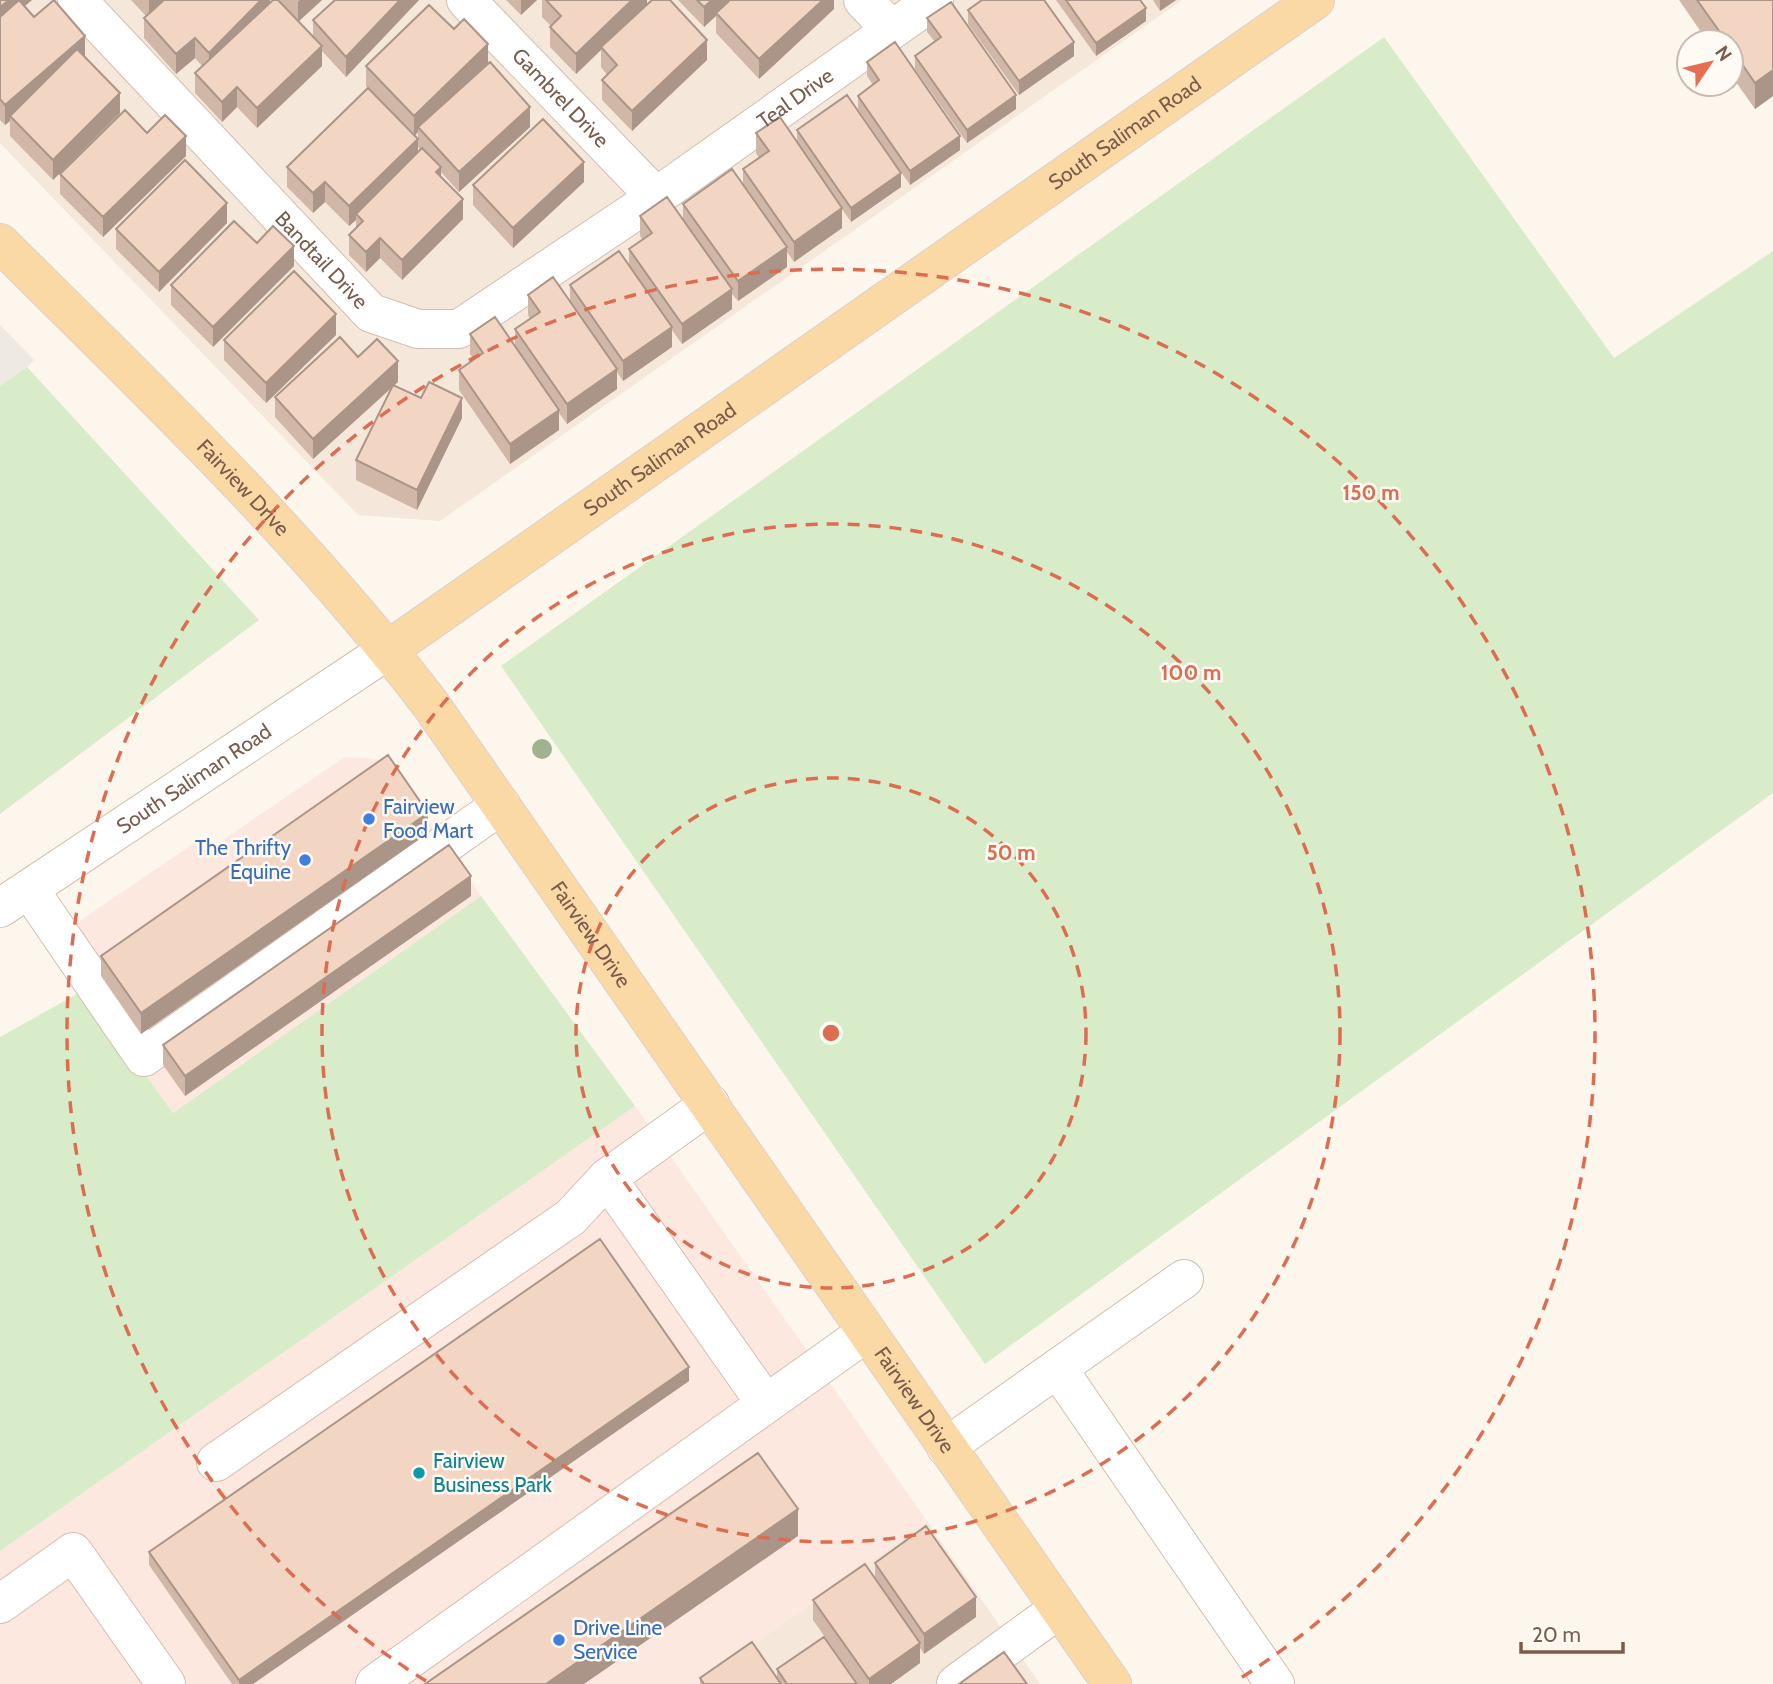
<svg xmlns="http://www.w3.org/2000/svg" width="1773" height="1684" font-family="Cabin,sans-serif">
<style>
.residential{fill:#f5e8da}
.commercial{fill:#fde8e0}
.industrial{fill:#efe9e4}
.green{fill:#d8ecc9}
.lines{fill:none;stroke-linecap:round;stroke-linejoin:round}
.minor-casing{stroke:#d1beb0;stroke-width:40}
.major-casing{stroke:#dad1cd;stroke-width:40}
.minor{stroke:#fff;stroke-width:38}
.major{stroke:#fbd9a5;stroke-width:38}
.tree{fill:#a0b28e}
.wall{fill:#d1b7a8;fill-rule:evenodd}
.shaded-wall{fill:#aa9588}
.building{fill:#f3d5c3;stroke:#aa9588;stroke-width:2}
.ring{fill:none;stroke:#dc6d51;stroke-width:3.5;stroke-dasharray:12 9}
.shop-dot{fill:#3f7fe0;stroke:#fffaf3;stroke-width:2.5}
.culture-dot{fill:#0f9aa8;stroke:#fffaf3;stroke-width:2.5}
.labels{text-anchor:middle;stroke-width:5;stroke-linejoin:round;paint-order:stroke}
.street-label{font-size:21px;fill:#7a5c4d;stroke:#fffaf3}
.shop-label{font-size:21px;fill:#366cbe;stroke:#fffaf3;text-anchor:start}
.culture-label{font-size:21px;fill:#0d838f;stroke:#fffaf3;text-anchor:start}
.centre{fill:#dc6d51;stroke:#fffaf3;stroke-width:3.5}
.ring-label{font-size:21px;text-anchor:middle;font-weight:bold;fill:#dc6d51;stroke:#fffaf3;stroke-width:5;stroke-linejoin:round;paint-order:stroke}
</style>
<rect width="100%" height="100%" fill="#fdf6ec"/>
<path class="residential" d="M0,0H1182L440,521L358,515L0,143Z
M927,1521L1040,1684H698Z"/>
<path class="commercial" d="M345,757L374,759L390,765L481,896L173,1113L49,942L200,839L208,850Z
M635,1106L927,1521L698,1684H0V1551Z"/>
<path class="industrial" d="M0,325L34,360L27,367L0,386Z"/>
<path class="green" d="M1384,37L1614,358L1773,251V793L985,1364L501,666Z
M27,367L259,620L0,814V386Z
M481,896L635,1106L0,1551V1037L84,990L173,1113Z"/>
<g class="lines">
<g class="minor-casing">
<g id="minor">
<path id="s1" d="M77,0L371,313L418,329H459L656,197L934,0"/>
<path id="s2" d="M466,0L656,197"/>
<path d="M863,0L891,29"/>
<path d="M29,889L144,1057L501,805"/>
<path id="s3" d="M0,908L388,650"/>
<path d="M710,1104L607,1178L766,1404L867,1332"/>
<path d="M1058,1369L1275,1684"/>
<path d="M946,1447L1184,1279"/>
<path d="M216,1462L571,1217L607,1178"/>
<path d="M0,1604L73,1552L166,1684"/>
<path d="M375,1684L766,1404"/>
<path d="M956,1684L1059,1609"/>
</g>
</g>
<g class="major-casing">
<g id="major">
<path id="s4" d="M0,243C150,391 303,538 431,705L1112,1684"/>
<path id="s5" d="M388,650L1315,0"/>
</g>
</g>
<use href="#minor" class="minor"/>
<use href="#major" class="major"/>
</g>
<circle class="tree" cx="542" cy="749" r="10"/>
<path class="wall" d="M0,0H32L25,6L34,17L85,56L120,113L53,180L10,136V121L5,125L0,120Z
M131,0H270V2L273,0H322L299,21L313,36V20L419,0L346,77L322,51V66L257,128L237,107L222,122L195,93V73L202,66L195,58L176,74L144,38V18L146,16Z
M506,0H537L521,15Z
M542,0H647V4L707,60L632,131L602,100V80L607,75L601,67V50L576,74L550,47V27L551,26L542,17Z
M678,0H834V9L759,79L716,33V16L704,27Z
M1056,0H1140L1146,21L1096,56Z
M1153,0H1176L1160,11Z
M1679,0H1773V96L1755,109L1731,75V42H1708Z
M968,10L1074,56L1019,95L968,24Z
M927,18L1016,109L967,143L915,69V56L935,42L927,32Z
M867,62L960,150L910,185L858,109V96L873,85L867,76Z
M488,64L530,127L459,192L441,172V177L463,219L402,280L380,258L366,272L349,255V235L356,228V220L349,226L325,202L313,213L287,187V167L368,89L366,86V66ZM418,132V147L421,150L418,153L415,136Z
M797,130L901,187L851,222L842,209V228L794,262L787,252V267L738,301L732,294V309L682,344L672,330V347L623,381L617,372V389L567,424L559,413V430L510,464L459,390V370L474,359L470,354V334L515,346V329L530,319L528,315V295L570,302V285L629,266V249L643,240L640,236V216L683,220V204L743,185V169L759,158L756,153V133L797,142Z
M147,133L186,156L103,237L60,194V174Z
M584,182L513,248L473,205V185Z
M227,223L159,292L116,249V229Z
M257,243L294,266L213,347L171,305V285Z
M336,335L266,403L224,360V340Z
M358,357L398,382L394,385L462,418L417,510L356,480V460L392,387L313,459L275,417V397Z
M428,833L141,1034L101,976V956Z
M471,896L185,1096L163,1065V1045Z
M689,1381L253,1684H232L149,1565V1552Z
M875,1563L976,1617L924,1654L920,1648V1663L891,1684H858L813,1620V1600L875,1578Z
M777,1669L857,1684H700V1678H777Z"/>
<path class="shaded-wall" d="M9,0H32L0,27V7Z
M149,0H168L149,19Z
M261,0H270V10L209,73V53Z
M300,0H322L298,22V2Z
M400,0H419L346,77V57Z
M521,0H537L521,15Z
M632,0H647V6L601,47V50L576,74V54Z
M712,0H733L716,13V16L704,27V7Z
M823,0H834V9L759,79V59Z
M1160,0H1176L1160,11Z
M1146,8V21L1096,56V43Z
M85,36V56L13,119L10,116V121L5,125V105Z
M195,38V58L176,74V54Z
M707,40V60L632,131V111Z
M1074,42V56L1019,95V81Z
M488,44V64L418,127V132L414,136V116Z
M322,46V66L257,128V108Z
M1773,70V96L1755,109V83Z
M237,87V107L222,122V102Z
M120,93V113L53,180V160Z
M1016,95V109L967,143V130Z
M530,107V127L459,192V172Z
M186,136V156L103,237V217Z
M960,136V150L910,185V171Z
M418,139V159L356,214V220L349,226V206Z
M584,162V182L513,248V228Z
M441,167V187L436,172Z
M901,173V187L851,222V208Z
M325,182V202L313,213V193Z
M463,199V219L402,280V260Z
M227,203V223L159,292V272Z
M842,208V228L794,262V242Z
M380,238V258L366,272V252Z
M294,246V266L213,347V327Z
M787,247V267L738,301V281Z
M732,289V309L682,344V324Z
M336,314V335L266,403V383Z
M672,327V347L623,381V361Z
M398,361V382L313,459V439Z
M617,369V389L567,424V404Z
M462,398V418L417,510V490Z
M559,410V430L510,464V444Z
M428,813V833L141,1034V1013Z
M471,876V896L185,1096V1076Z
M689,1367V1381L253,1684H239V1680Z
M798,1509V1536L584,1684H546Z
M976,1597V1617L924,1654V1634Z
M920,1643V1663L891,1684H869V1679Z"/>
<path class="building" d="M0,0H9L0,7Z
M19,0L34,17L54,0L85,36L5,105L0,99V17Z
M164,0H261L209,53L195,38L176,54L144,18Z
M273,0H278L322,46L257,108L237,87L222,102L195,73Z
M335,0H400L346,57L313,20Z
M546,0H632L576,54L550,27L561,16Z
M652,0H670L707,40L632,111L602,80L617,65L601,47Z
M697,0H712L704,7Z
M730,0H823L759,59L716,13Z
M982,0H1044L1074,42L1019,81L968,10Z
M1066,0H1140L1146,8L1096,43Z
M1697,0H1773V70L1755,83L1731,48V42H1727Z
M951,2L1016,95L967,130L915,56L941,37L927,18Z
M429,5L454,29L464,19L488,44L414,116L366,66Z
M895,42L960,136L910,171L858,96L879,80L867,62Z
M77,49L120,93L53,160L10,116Z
M490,62L530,107L459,172L418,127Z
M368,88L418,139L349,206L325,182L313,193L287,167Z
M847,95L901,173L851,208L797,130Z
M125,110L147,133L165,115L186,136L103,217L60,174Z
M780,117L842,208L794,242L743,169L769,151L756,133Z
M543,119L584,162L513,228L473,185Z
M422,148L441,167L436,172L463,199L402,260L380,238L366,252L349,235L363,221L356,214Z
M185,160L227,203L159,272L116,229Z
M732,169L787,247L738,281L683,204Z
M667,197L732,289L682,324L629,249L652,233L640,216Z
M234,221L257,243L273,226L294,246L213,327L171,285Z
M619,251L672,327L623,361L570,285Z
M294,271L336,314L266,383L224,340Z
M553,277L617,369L567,404L515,329L540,312L528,295Z
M495,317L559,410L510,444L459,370L483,353L470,334Z
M340,337L358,357L377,339L398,361L313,439L275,397Z
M429,382L462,398L417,490L356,460L393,385L421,398Z
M388,755L428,813L141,1013L101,956Z
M449,845L471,876L185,1076L163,1045Z
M600,1239L689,1367L239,1680L149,1552Z
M758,1453L798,1509L546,1684H425Z
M926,1526L976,1597L924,1634L875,1563Z
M865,1564L920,1643L869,1679L813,1600Z
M824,1637L857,1684H787L777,1669Z
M752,1642L781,1684H704L700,1678Z
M1004,1652L1027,1684H959Z"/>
<g class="ring">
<circle cx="831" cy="1033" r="255"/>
<circle cx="831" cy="1033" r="509"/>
<path d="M426 1681A764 764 0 1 1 1236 1681"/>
</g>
<g class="shop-dot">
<circle cx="369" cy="819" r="7"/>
<circle cx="305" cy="860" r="7"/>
<circle cx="559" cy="1640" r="7"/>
</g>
<circle class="culture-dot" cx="419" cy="1473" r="7"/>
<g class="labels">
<g class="street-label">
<text dy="7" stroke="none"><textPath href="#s2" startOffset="136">Gambrel Drive</textPath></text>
<text dy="7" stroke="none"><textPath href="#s1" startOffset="928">Teal Drive</textPath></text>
<text dy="7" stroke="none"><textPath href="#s5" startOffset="900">South Saliman Road</textPath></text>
<text dy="7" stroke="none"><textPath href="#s1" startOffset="357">Bandtail Drive</textPath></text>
<text dy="7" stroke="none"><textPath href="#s5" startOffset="332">South Saliman Road</textPath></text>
<text dy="7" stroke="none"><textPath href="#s4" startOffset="345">Fairview Drive</textPath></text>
<text dy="7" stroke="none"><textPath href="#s3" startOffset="233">South Saliman Road</textPath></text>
<text dy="7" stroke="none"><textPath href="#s4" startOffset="912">Fairview Drive</textPath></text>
<text dy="7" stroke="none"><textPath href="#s4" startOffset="1479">Fairview Drive</textPath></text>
</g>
<g class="shop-label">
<text x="383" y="814">Fairview<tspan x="383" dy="24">Food Mart</tspan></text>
<text x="291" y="855" text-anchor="end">The Thrifty<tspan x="291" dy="24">Equine</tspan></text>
<text x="573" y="1635">Drive Line<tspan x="573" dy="24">Service</tspan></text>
</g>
<g class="culture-label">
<text x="433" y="1468">Fairview<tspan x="433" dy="24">Business Park</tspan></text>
</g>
</g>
<circle cx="831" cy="1033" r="10" class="centre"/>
<g class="ring-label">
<text x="1371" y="500">150 m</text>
<text x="1191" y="680">100 m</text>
<text x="1011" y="860">50 m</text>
</g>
<g transform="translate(1710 63) rotate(55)"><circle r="33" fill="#fffaf3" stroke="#cabbb1" stroke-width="2"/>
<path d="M0-5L12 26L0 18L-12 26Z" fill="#e76f51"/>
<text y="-10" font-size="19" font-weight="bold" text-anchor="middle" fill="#7a5c4d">N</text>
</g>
<path d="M1521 1642v10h102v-10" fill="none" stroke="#7a5c4d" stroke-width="3.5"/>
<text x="1532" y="1642" font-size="21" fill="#7a5c4d" stroke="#fffaf3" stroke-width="5" paint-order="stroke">20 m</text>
</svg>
